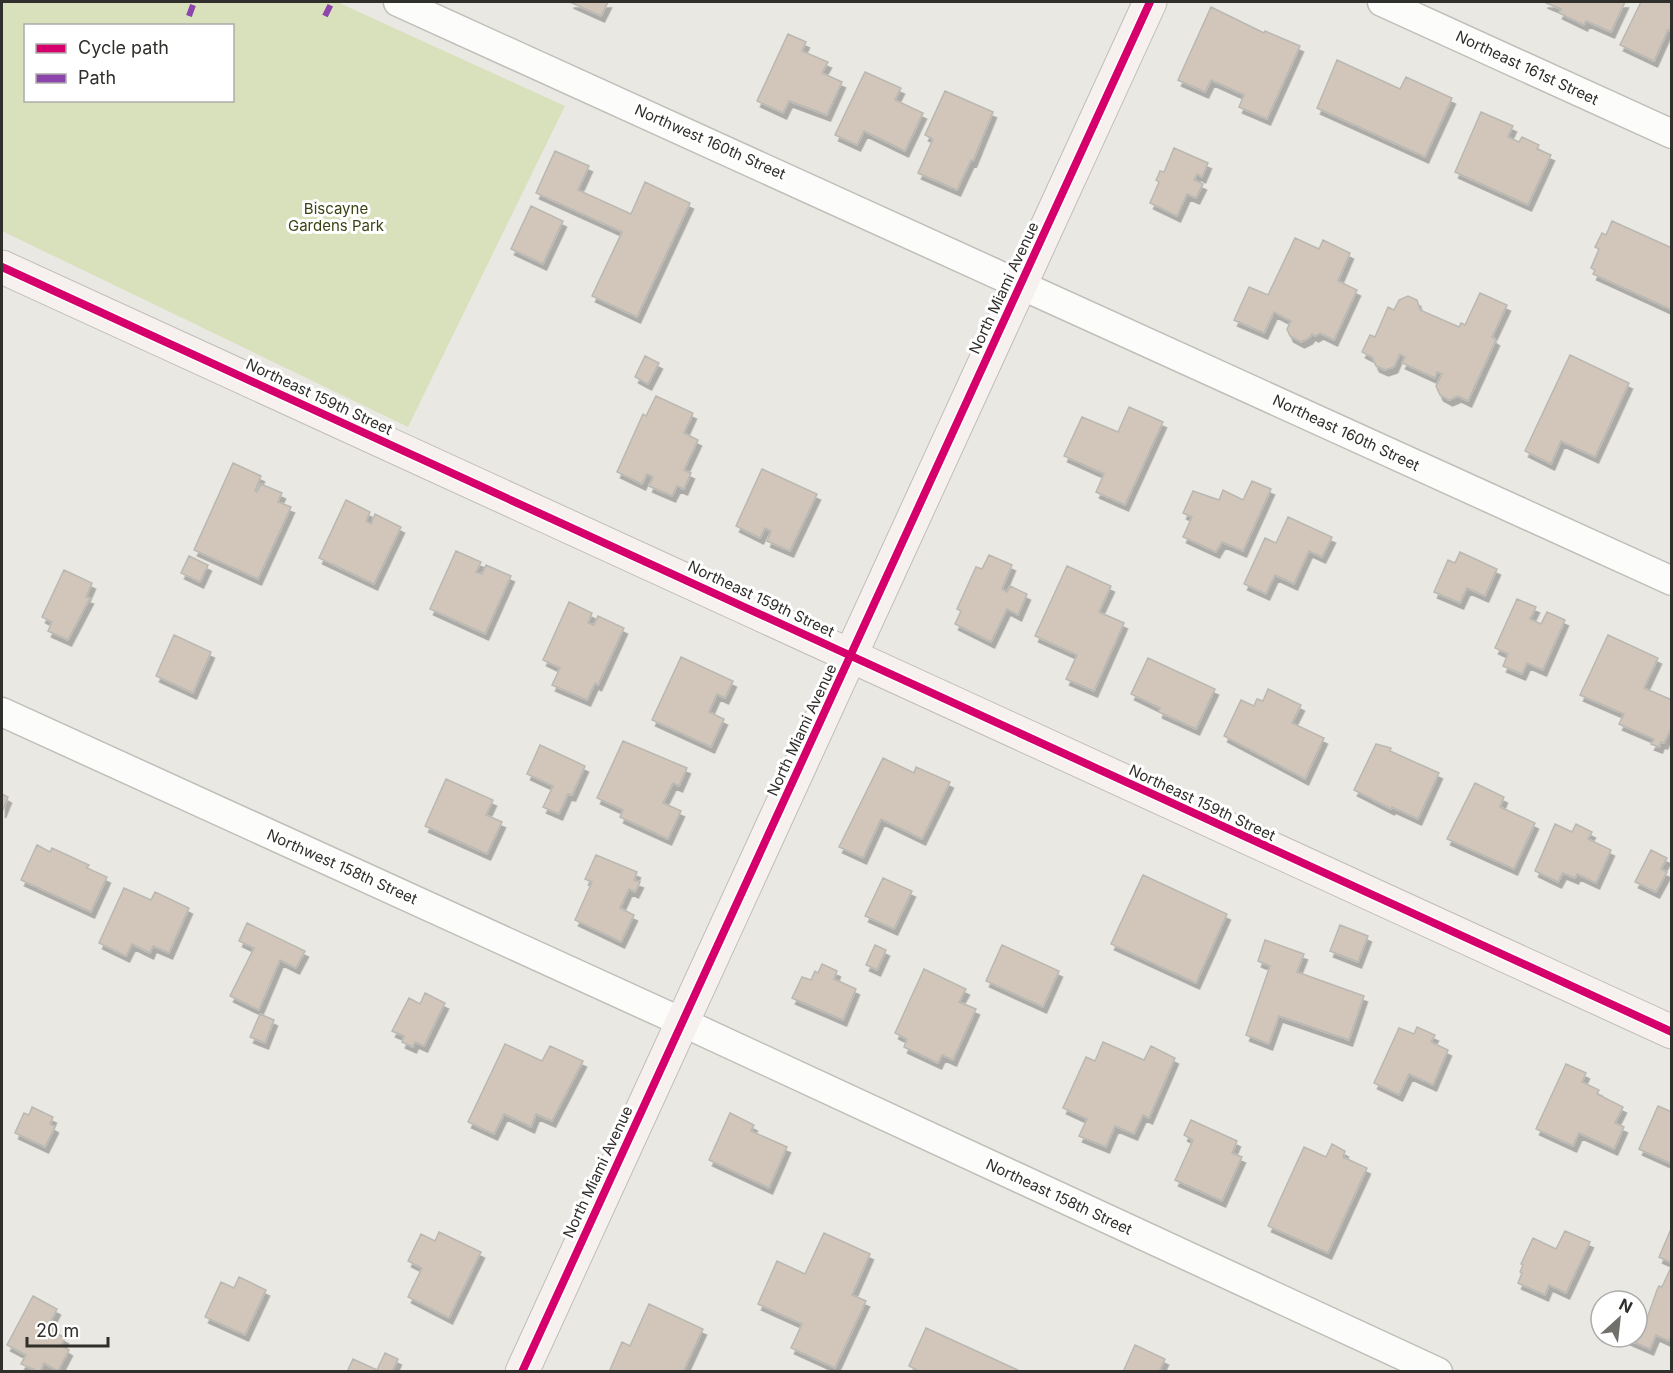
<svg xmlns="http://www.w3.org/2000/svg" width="1673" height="1373" font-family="Inter,sans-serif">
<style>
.green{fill:#d8e1bc;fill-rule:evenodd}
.building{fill:#d1c6b9;stroke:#bab8b3;stroke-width:1.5;filter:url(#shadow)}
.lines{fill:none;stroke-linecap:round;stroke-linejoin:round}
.street-casing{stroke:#bfbeb9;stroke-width:31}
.secondary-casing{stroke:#bfbeb9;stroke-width:35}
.street{stroke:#fcfcfb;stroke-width:28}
.secondary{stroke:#f6f0ef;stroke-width:33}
.quiet{stroke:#8e44ad;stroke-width:6;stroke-dasharray:12 6;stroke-linecap:butt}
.cycleway-casing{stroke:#fff;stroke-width:11}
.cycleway{stroke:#d6006c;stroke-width:8}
.labels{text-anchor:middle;stroke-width:6;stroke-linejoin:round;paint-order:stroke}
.street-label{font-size:15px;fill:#302f2b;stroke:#fff}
.park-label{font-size:15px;fill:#394312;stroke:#fff}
</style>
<defs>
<filter id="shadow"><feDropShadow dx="3.5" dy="6" stdDeviation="0" flood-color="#0004"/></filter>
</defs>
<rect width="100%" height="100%" fill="#eae8e2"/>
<path class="green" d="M2,2H337L565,106L408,427L2,231ZM26,26H232V100H26Z"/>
<path class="building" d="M570,2H608L601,16Z
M1544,2H1625L1611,32L1586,21L1584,25L1559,13L1561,9Z
M1641,2H1672V31L1668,30L1654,61L1620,45Z
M1211,7L1264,33L1265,31L1300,46L1267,119L1239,107L1244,95L1211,80L1205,92L1178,80Z
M788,34L806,42L802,51L828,62L822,73L842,82L827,115L789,101L783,113L757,101Z
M1337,60L1400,89L1406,77L1452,98L1425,157L1317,108Z
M865,72L901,88L895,100L923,113L905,151L864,131L857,145L835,135Z
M945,91L993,112L973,161L971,160L957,190L918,173L933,139L925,135Z
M1481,112L1513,126L1508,137L1519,142L1522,137L1539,145L1537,149L1551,155L1528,205L1455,172Z
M1174,148L1208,163L1202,177L1197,174L1194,180L1203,184L1196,198L1187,194L1177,216L1150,203L1159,182L1156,180L1158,176L1160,171L1164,172Z
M555,151L589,166L578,190L631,214L645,182L690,203L637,317L592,296L622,232L536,193Z
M531,206L563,221L543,264L511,249Z
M1612,221L1672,248V310L1593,274L1595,270L1591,268L1599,249L1595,247L1602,233L1606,235Z
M1295,238L1319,249L1323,240L1350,253L1338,281L1357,290L1334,340L1320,333L1315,336L1312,334L1309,338L1301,342L1290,336L1287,329L1291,321L1274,312L1264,333L1234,320L1249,287L1268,295Z
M1480,293L1507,305L1492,337L1496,340L1468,401L1458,396L1449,400L1440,395L1436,386L1442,374L1437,372L1435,378L1402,363L1405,357L1400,354L1394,367L1385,370L1376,366L1372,357L1362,352L1370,335L1375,337L1388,307L1394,310L1399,300L1408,296L1417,300L1420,310L1459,327L1461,323L1465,325Z
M1570,355L1629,383L1595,457L1561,441L1551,464L1525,451Z
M645,356L659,363L648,384L635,377Z
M656,396L693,413L684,433L698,440L684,470L691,473L684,489L677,486L672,496L649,486L653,477L647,474L642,484L617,472L643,414L646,416Z
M1129,407L1163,422L1125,505L1096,492L1104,474L1064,456L1082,417L1118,432Z
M233,463L261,476L255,491L257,492L261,484L282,493L278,502L291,507L258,579L194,550Z
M762,469L817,494L790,551L767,541L771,531L765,528L760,538L736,526Z
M1252,481L1271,489L1243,551L1222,542L1216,552L1183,537L1192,517L1183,513L1193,491L1219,500L1223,490L1243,500Z
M346,500L370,512L366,521L371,524L375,514L401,527L374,584L319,558Z
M1288,517L1332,537L1322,557L1309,551L1294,584L1275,575L1266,594L1244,584L1265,538L1276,543Z
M456,551L481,562L476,572L482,574L486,565L511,576L485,634L430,609Z
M1460,552L1497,569L1485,596L1467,588L1460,603L1434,592L1448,560L1455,563Z
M989,555L1012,565L1002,589L1007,592L1010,586L1027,594L1018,615L1007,609L991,642L955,624L961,611L957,609L976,567L982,569Z
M189,556L208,565L200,582L181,573Z
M1067,566L1111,586L1099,612L1124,623L1094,691L1066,679L1077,655L1035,636Z
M64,570L92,583L86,597L90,598L68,640L48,631L52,622L42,617Z
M1517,599L1536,607L1530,619L1541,624L1547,612L1565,620L1543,670L1527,663L1522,674L1503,666L1508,654L1495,648Z
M569,602L592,613L588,623L594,625L598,616L624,628L598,685L595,683L587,700L552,685L560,668L543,660Z
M174,635L211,652L193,693L156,676Z
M1608,635L1658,658L1644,688L1672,700V727L1664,743L1661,742L1659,747L1651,744L1654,739L1619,724L1624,714L1580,695Z
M681,657L733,681L725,698L717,694L709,712L724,719L711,747L652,720Z
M1148,658L1215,689L1196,729L1159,712L1160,708L1131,694Z
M1268,689L1301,705L1292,723L1324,738L1305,779L1224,736L1241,700L1254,706L1257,699L1263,701Z
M623,741L687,768L679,786L673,783L663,803L681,811L668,839L620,817L623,810L597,798Z
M1376,744L1391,748L1390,751L1439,773L1418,819L1392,807L1391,809L1354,790Z
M540,745L585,766L572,795L568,794L559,814L543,807L553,786L527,774Z
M883,758L914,773L916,767L950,782L922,839L881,819L863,858L839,847Z
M446,779L493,800L486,815L502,822L487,854L425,826Z
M1475,783L1504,797L1500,807L1535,823L1514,869L1447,839Z
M2,794L8,797L2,812Z
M1555,824L1572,832L1576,824L1592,832L1588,839L1611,850L1596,883L1577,874L1575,878L1563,873L1558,882L1535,871Z
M37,845L50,852L52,848L89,865L87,868L107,877L91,912L21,880Z
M1651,850L1667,858L1661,869L1667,872L1656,892L1635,882Z
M596,855L637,872L634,880L640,882L635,892L629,889L620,908L634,915L621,942L575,920L592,882L585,879Z
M1143,875L1227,914L1196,983L1111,944Z
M883,878L912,891L894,929L865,916Z
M124,888L151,900L155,892L189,908L169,953L153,946L150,953L132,944L126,956L99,943Z
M247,923L305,951L296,968L280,960L259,1010L230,996L254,948L239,941Z
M1340,925L1368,936L1358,962L1330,951Z
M1265,940L1304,954L1297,972L1364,996L1349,1040L1279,1016L1269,1044L1246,1035L1270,966L1258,961Z
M875,945L886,950L877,970L866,965Z
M1002,945L1059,971L1043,1007L986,981Z
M822,964L837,971L834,979L856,989L843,1020L792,998L802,977L811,980L815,971L818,973Z
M924,969L966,989L959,1002L976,1009L953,1060L942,1055L938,1063L904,1047L907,1039L895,1033Z
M425,993L445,1003L424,1046L415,1042L413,1047L402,1042L404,1036L392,1031L409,998L420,1004Z
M260,1014L274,1020L265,1043L250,1037Z
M1417,1027L1435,1035L1431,1042L1448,1050L1433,1085L1409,1074L1399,1095L1374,1083L1399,1028L1414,1034Z
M1103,1042L1144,1060L1151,1046L1175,1058L1149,1118L1143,1115L1134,1134L1115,1126L1106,1147L1079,1136L1087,1119L1063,1108L1086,1057L1095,1061Z
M505,1044L542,1061L550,1046L583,1061L552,1121L536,1114L531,1127L504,1114L494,1134L468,1122Z
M1566,1064L1586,1073L1582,1082L1599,1090L1597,1094L1623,1107L1615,1123L1624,1127L1614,1149L1579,1133L1573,1146L1536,1129Z
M1658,1106L1672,1112V1164L1639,1149Z
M32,1107L53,1117L50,1124L55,1127L45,1147L15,1133L24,1113L29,1115Z
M730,1113L754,1125L751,1131L787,1147L769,1188L709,1160Z
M1191,1120L1237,1141L1232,1153L1242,1157L1222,1201L1175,1180L1193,1140L1184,1135Z
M1332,1144L1345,1151L1343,1157L1367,1168L1328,1253L1268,1226L1304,1147L1326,1157Z
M1671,1229H1672V1263L1659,1257Z
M1565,1231L1590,1242L1566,1293L1549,1285L1545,1295L1518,1283L1522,1273L1520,1272L1523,1265L1521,1264L1533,1238L1556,1249Z
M439,1232L481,1252L449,1318L408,1297L422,1268L408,1261L421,1234L435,1241Z
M824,1233L870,1254L852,1295L866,1301L835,1368L791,1348L802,1324L758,1304L777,1261L805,1274Z
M1672,1265V1335L1669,1341L1656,1335L1650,1349L1627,1339L1637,1337V1320L1645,1324L1657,1290L1659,1286L1662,1287Z
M239,1277L266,1290L245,1335L205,1317L221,1282L234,1288Z
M33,1296L57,1309L50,1323L53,1331L65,1338L61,1345L69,1350L58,1371L44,1363L40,1372L21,1364L26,1355L7,1345Z
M649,1304L703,1329L683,1372H609L622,1342L630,1346Z
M926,1328L1022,1372H921L909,1366Z
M1135,1345L1165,1359L1159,1372H1123Z
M385,1353L398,1359L392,1372H347L353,1359L377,1370Z"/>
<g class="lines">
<g class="street-casing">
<path id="street" d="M398,2L1672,581
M1382,2L1672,134
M2,712L682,1022L1438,1372"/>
</g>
<g class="secondary-casing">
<path id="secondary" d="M2,267L1672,1032
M522,1372L1150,2"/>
</g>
<use href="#street" class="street"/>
<use href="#secondary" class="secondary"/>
<path class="quiet" d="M189,16L193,5
M325,16L332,2"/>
<g class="cycleway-casing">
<path id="cycleway" d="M2,267L1672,1032
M522,1372L1150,2"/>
</g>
<use href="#cycleway" class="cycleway"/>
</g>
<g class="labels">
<g class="street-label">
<text transform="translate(1527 68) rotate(25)" y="5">Northeast 161st Street</text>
<text transform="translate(710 142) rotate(24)" y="5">Northwest 160th Street</text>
<text transform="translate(1004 288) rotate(-65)" y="5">North Miami Avenue</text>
<text transform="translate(319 397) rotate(25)" y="5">Northeast 159th Street</text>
<text transform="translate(1346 433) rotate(25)" y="5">Northeast 160th Street</text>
<text transform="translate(761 599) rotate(25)" y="5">Northeast 159th Street</text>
<text transform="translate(802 730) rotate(-65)" y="5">North Miami Avenue</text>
<text transform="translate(1202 803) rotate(25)" y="5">Northeast 159th Street</text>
<text transform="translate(342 867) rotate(24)" y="5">Northwest 158th Street</text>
<text transform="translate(598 1172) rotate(-65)" y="5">North Miami Avenue</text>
<text transform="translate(1059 1197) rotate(25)" y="5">Northeast 158th Street</text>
</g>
<g class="park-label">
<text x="336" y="214">Biscayne<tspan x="336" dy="17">Gardens Park</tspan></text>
</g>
</g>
<rect width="1673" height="1373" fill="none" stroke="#302f2b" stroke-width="6"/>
<rect x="24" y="24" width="210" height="78" fill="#ffffff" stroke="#acacaa" stroke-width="1.5"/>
<rect x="36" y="44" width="30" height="9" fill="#d6006c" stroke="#acacaa" stroke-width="1.5"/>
<text x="78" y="54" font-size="18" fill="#302f2b">Cycle path</text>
<rect x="36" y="74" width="30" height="9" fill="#8e44ad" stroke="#acacaa" stroke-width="1.5"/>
<text x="78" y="84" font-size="18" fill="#302f2b">Path</text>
<g transform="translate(1619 1319) rotate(27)"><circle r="28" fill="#ffffff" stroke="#acacaa" stroke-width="1.5"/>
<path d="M0-4.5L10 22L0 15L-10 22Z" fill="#71706b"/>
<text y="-9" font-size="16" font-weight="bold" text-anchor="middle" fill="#302f2b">N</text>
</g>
<path d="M27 1337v9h81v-9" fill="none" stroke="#302f2b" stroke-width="3"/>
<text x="36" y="1337" font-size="18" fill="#302f2b" stroke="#ffffff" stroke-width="4.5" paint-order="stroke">20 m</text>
</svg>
